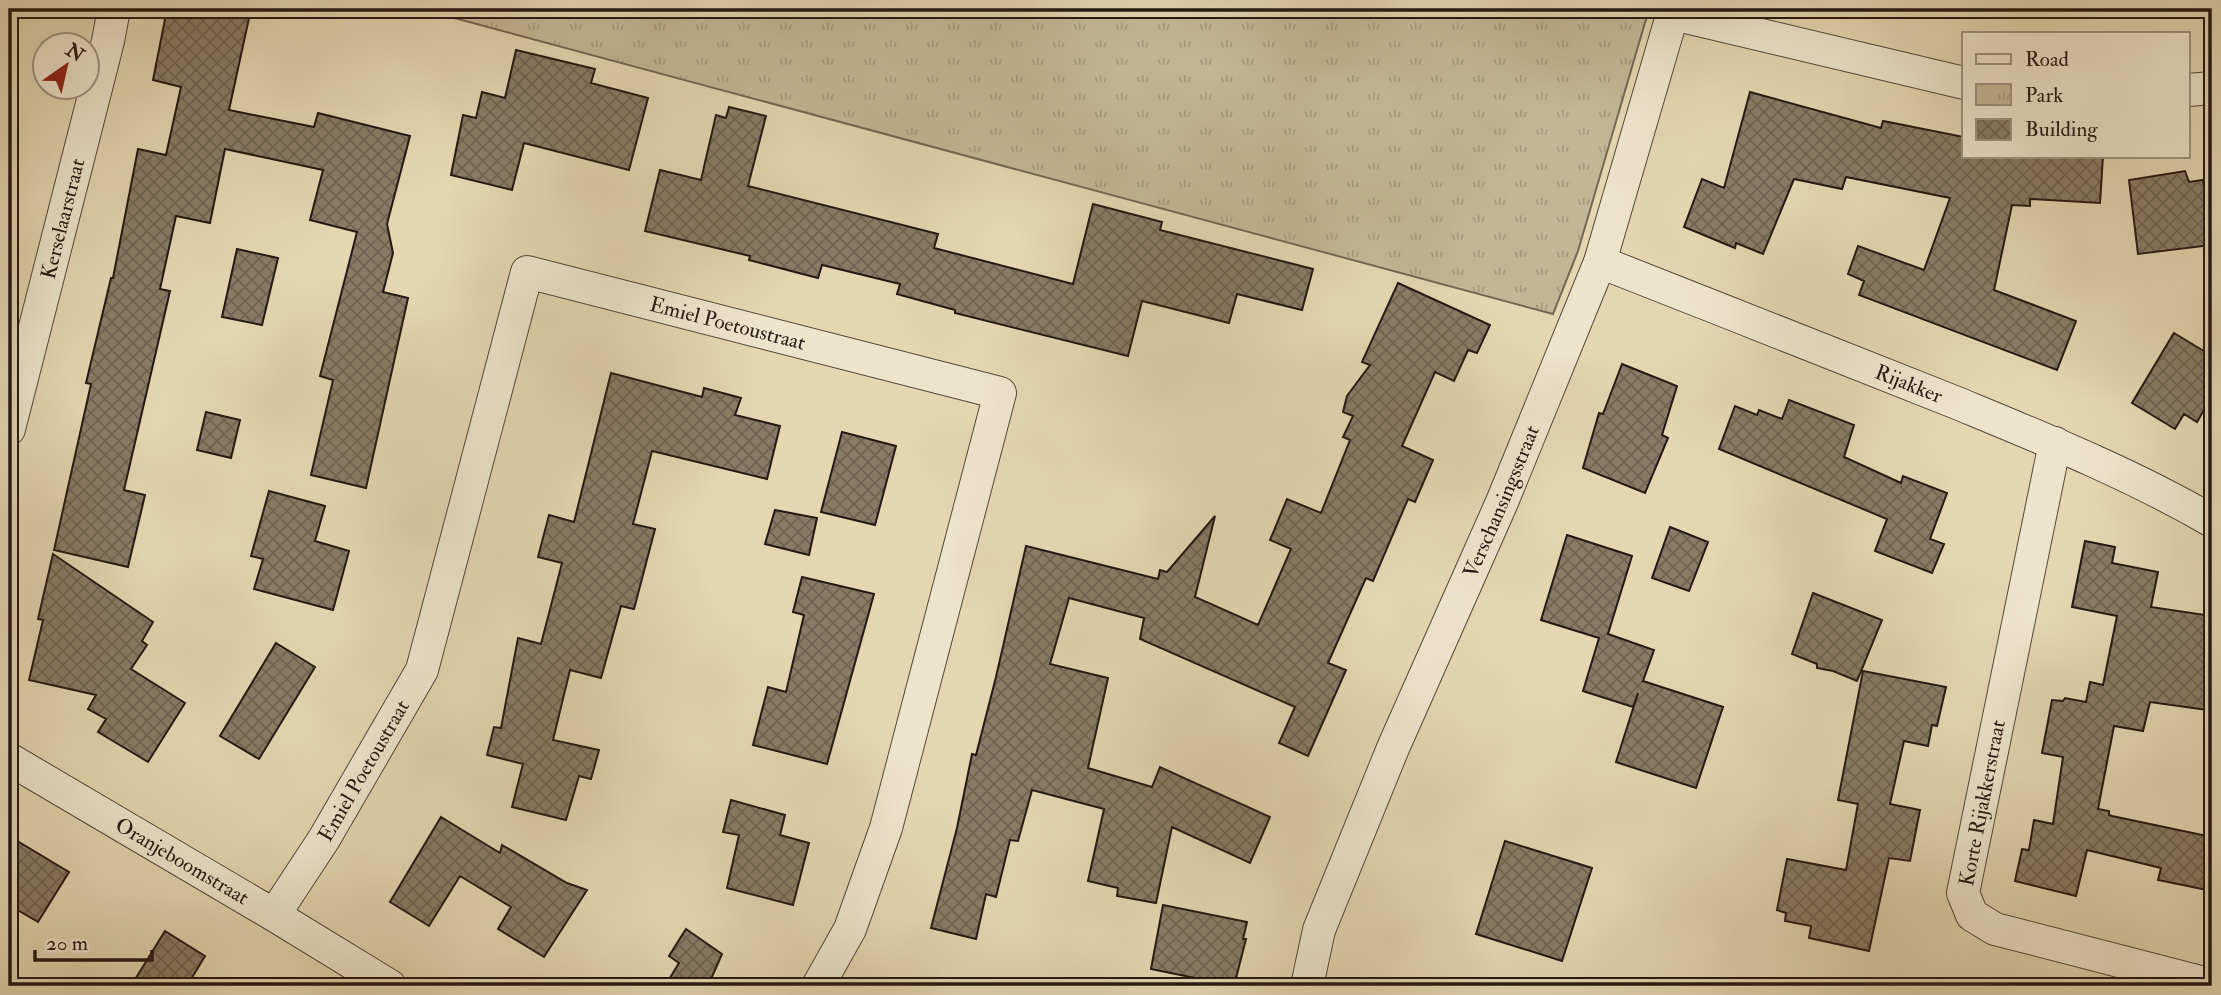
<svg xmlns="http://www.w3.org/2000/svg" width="2221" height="995" font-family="'IM FELL Double Pica',serif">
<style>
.park{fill:url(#park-tufts);stroke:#746854;stroke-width:2}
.building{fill:url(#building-cross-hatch);stroke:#251913;stroke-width:2}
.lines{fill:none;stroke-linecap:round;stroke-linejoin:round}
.minor-casing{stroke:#54483a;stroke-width:34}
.minor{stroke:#ede4cc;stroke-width:32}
.labels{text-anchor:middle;stroke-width:5;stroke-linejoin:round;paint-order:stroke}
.street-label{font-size:21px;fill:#251913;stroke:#ede4cc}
</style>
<defs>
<pattern id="park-tufts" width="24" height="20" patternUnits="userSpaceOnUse" patternTransform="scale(1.75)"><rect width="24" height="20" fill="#c3b696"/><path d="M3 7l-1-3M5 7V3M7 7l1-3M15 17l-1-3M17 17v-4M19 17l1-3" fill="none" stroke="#a79c80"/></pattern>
<pattern id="building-cross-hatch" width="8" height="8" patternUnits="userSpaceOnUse" patternTransform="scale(1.75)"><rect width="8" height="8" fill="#887b65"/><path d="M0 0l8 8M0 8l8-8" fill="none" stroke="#6f6452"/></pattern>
</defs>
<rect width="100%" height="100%" fill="#e3d6b1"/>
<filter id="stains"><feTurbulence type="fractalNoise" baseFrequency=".00286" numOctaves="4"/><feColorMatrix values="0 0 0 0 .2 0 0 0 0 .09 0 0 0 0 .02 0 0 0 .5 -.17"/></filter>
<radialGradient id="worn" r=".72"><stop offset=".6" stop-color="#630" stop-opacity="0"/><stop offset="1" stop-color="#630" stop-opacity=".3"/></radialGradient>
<path class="park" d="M421,9H1649L1578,251L1553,314Z"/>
<path class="building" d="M167,9H251L229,110L314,127L318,113L410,136L387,224L393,253L383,292L408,298L366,488L311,475L333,380L320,376L357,232L310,220L323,170L225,149L210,223L176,216L160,289L170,291L124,490L145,495L128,567L54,550L91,384L86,383L111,278H113L138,149L166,155L181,87L153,80Z
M516,50L595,69L591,83L648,98L629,170L524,143L512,190L451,175L463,115L476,118L482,92L505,98Z
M1750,92L1881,128L1883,121L1964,137V156H2103L2100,203L2030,199V206L2012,205L1994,290L2076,321L2057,370L1859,295L1864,281L1848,274L1858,246L1924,270L1950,198L1846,177L1842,189L1794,179L1763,254L1736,243L1735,248L1684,227L1702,179L1724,188Z
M729,107L766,116L748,186L938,234L934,248L1073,284L1093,204L1162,222L1160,230L1313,269L1302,310L1237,294L1229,323L1142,301L1128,356L955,313V310L897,294L900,284L822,265L818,278L749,260L750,256L645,231L660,170L701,180L716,115L726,118Z
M2185,171L2189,182L2203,180L2212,245L2138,254L2129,180Z
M237,249L278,258L262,325L222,317Z
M1398,283L1490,325L1477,353L1468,350L1454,381L1435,372L1402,446L1433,460L1415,502L1408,499L1373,581L1366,578L1328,663L1346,670L1308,756L1279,743L1295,707L1140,639L1144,618L1069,598L1050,664L1108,678L1088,768L1152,787L1160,767L1270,817L1250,863L1172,827L1156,903L1117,896L1118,888L1088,881L1104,809L1032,790L1018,841L1010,840L996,897L986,894L976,939L931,928L957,828L972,754L976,755L996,677L1026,546L1158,579L1160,570L1167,572L1215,516L1195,597L1258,625L1291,549L1270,540L1287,499L1321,513L1350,440L1343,437L1353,416L1343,412L1347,396L1370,365L1362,362Z
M2174,333L2212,356V396L2197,422L2184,414L2175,429L2132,403Z
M1622,364L1677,386L1662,435L1668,438L1645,493L1583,468L1599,413L1603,414Z
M611,373L702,397L704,388L741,398L735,415L780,426L767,479L652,451L633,524L655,529L634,609L621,606L601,678L570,670L553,740L599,750L591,779L579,776L566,820L512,807L523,764L487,755L494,727L501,728L518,638L541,644L562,563L538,557L549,515L574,522Z
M1789,400L1854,425L1844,457L1901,483L1903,476L1947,493L1930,539L1944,544L1932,573L1875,551L1887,519L1719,449L1735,406L1757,415L1759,410L1782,419Z
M206,412L240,420L231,458L197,450Z
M842,432L896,446L875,525L821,512Z
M269,491L325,506L315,541L349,551L333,610L254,589L263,559L251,556Z
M775,510L817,518L809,555L765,544Z
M1670,527L1708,542L1689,591L1652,578Z
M1567,535L1632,556L1608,634L1654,650L1643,681L1723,707L1696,788L1616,762L1638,693L1633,707L1583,691L1599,638L1541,620Z
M2085,541L2115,547L2112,563L2158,572L2151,607L2212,616V681L2208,710L2150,702L2143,731L2114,726L2098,809L2109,811V815L2112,816L2212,837V891L2158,880L2161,868L2087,850L2076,896L2015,881L2022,849L2029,850L2034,820L2053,824L2063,757L2042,753L2052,700L2063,701L2065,698L2086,702L2090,682L2103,685L2117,616L2072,607Z
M53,554L153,622L142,641L147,645L131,669L185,703L148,762L98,732L106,719L88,709L96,695L29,680L43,620L38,619Z
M802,577L874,594L827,764L753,745L768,687L786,692L804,615L793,612Z
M1813,593L1882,620L1857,681L1833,671L1817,668V664L1792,654Z
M276,643L315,667L259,759L220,736Z
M1863,671L1946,687L1937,726L1932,725L1928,746L1904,741L1890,804L1920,810L1910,861L1889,858L1869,951L1809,938L1811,926L1785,921L1786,913L1777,910L1787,859L1846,870L1858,804L1838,800Z
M731,800L785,815L780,835L809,843L793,905L727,888L739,835L723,832Z
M441,817L500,853L502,845L567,883L587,890L544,957L498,929L511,907L460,876L429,926L390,902Z
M9,836L69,872L38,922L9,905Z
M1505,841L1592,868L1562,961L1476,934Z
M1163,905L1247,922L1243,939H1246L1234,986L1151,969Z
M686,929L722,954L708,986H665L679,963L669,956Z
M165,931L205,956L187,986H131Z"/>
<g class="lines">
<g class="minor-casing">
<g id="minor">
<path d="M1673,14L1964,83"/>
<path d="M2188,90L2212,88"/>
<path id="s1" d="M1600,262C1719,309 1838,355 1957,403C2044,439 2131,474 2212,521"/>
<path id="s2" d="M9,429L108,41L114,9"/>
<path d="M2055,443L1963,893L1972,915L1995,929L2212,985"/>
<path id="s3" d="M9,759L274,915L390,986"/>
<path id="s4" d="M274,915L324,839L422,670L527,272L1000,393L886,828L850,929L818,986"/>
<path id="s5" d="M1307,986L1319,930L1393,748L1502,502L1600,262L1674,9"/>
</g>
</g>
<use href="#minor" class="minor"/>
</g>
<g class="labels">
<g class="street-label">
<text dy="7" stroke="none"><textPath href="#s2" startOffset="217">Kerselaarstraat</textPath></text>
<text dy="7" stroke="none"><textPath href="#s4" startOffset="905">Emiel Poetoustraat</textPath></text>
<text dy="7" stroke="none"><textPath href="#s1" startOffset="332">Rijakker</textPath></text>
<text dy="7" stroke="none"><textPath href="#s5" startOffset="523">Verschansingsstraat</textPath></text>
<text dy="7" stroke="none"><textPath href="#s4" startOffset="170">Emiel Poetoustraat</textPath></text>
<text transform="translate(1982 803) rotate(-79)" y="7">Korte Rijakkerstraat</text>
<text dy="7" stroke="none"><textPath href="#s3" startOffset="201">Oranjeboomstraat</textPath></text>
</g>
</g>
<rect width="2221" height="995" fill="none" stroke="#e3d6b1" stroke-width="35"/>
<rect x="10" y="10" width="2200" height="974" fill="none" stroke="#251913" stroke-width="3.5"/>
<rect x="18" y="18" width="2186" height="960" fill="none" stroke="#251913" stroke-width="2"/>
<rect x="1962" y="32" width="228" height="126" fill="#ede4cc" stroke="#9d9382" stroke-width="2"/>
<rect x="1976" y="54" width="35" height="10" fill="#ede4cc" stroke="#9d9382" stroke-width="2"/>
<text x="2025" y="66" font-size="21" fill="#251913">Road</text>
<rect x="1976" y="84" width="35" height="21" fill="url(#park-tufts)" stroke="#9d9382" stroke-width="2"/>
<text x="2025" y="102" font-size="21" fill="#251913">Park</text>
<rect x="1976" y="119" width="35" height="21" fill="url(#building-cross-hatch)" stroke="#9d9382" stroke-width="2"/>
<text x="2025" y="136" font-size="21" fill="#251913">Building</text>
<g transform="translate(66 66) rotate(34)"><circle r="33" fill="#ede4cc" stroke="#9d9382" stroke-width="2"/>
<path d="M0-5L12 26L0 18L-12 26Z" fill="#8f2418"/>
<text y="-10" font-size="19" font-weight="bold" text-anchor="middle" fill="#251913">N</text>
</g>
<path d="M35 950v10h117v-10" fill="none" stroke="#251913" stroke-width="3.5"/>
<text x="46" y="950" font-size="21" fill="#251913" stroke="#ede4cc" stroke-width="5" paint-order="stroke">20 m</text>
<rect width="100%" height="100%" filter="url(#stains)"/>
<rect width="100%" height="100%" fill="url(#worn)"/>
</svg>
